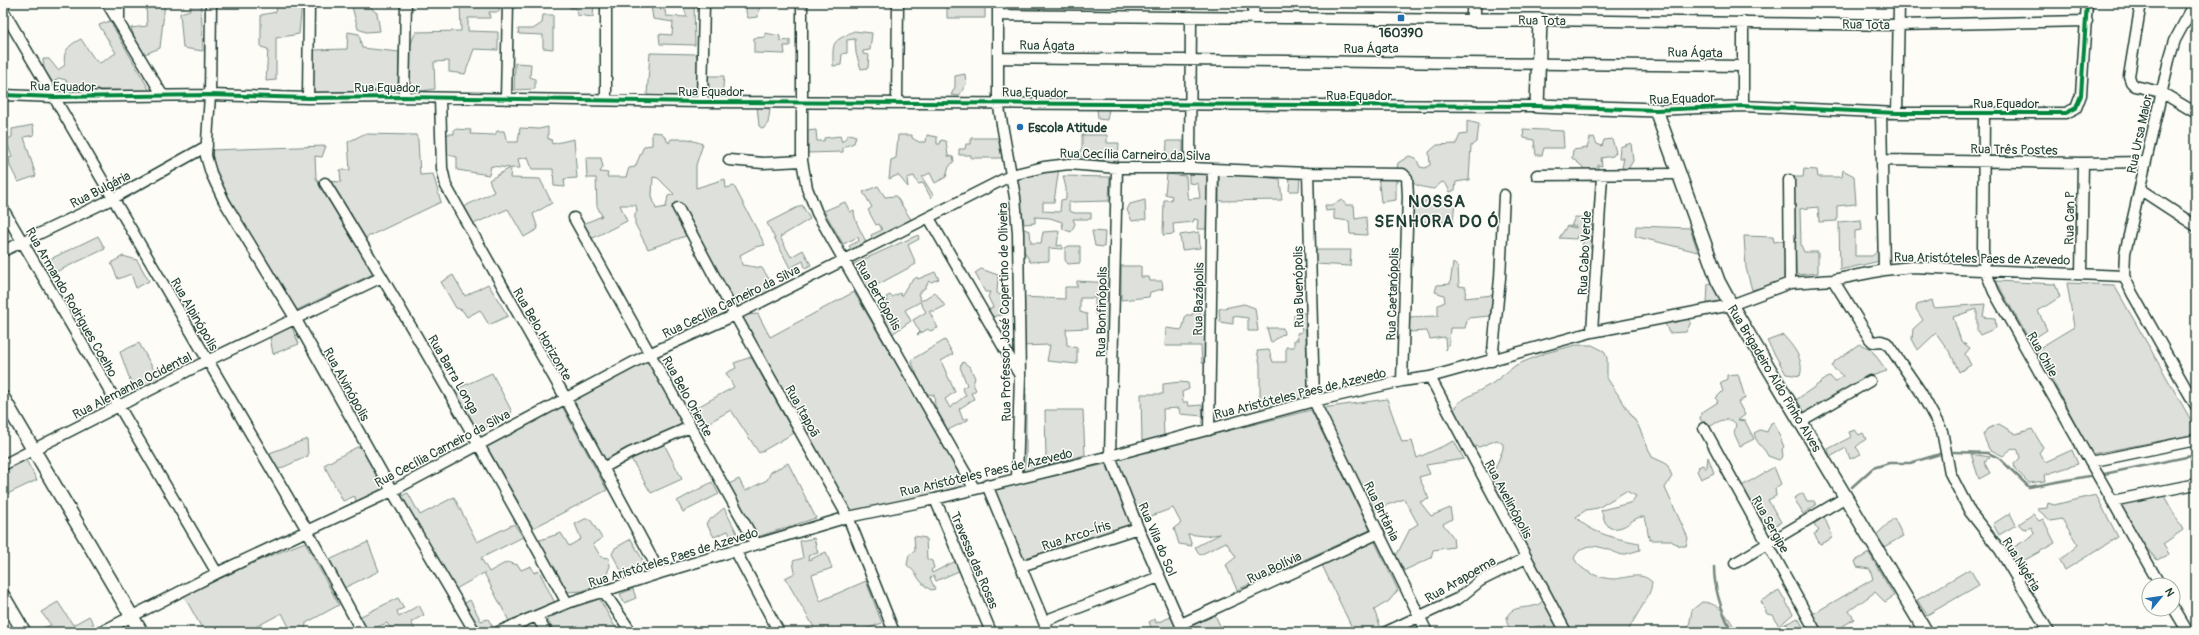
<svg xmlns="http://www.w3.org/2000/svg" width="2199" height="635" font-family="Pangolin,sans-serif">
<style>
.green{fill:#dde0db;stroke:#7e8e88;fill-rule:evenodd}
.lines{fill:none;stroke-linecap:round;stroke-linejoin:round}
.stream{stroke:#75877f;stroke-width:2.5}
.street-casing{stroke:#1f3d34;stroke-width:13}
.secondary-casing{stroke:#1f3d34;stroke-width:16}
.street{stroke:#fdfcf7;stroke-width:10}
.secondary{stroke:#fdfcf7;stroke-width:13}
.cycleway-casing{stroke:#fdfcf7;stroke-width:6}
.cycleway{stroke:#00873e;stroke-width:4}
.poi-dot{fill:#1f6fb2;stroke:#fdfcf7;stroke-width:1.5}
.labels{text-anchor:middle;stroke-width:3;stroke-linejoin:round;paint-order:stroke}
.street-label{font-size:13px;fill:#1f3d34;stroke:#fdfcf7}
.poi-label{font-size:13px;font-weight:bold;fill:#1f3d34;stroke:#fdfcf7}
.district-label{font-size:17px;font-weight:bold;letter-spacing:1px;fill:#1f3d34;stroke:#fdfcf7}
</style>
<rect width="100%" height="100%" fill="#fdfcf7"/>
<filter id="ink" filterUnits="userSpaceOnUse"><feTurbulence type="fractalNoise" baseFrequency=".025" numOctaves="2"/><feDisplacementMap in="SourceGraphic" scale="8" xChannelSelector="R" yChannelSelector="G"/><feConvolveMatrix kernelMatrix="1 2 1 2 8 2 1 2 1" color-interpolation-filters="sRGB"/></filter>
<g filter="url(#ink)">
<path class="green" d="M146,3H165L160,48L145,54L140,53L131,28L147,26Z
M192,3H201L203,51L183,48L180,13L190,10Z
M278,3H302L299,34L276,38V80L266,81L268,49L261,47V15L276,12Z
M351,3H369L373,10L377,13L380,31L366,32L358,29Z
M460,3H499V12H489L490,18H468V31L498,32V50L474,49L465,74L449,72V61L434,62L435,89L415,92C405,72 406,51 416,32L461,31Z
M568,3H594L593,17L577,15L576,8H570Z
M682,3H694L695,45L660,44L659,34L672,35L673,22L653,19L651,5L665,10L666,16L687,17Z
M747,3L760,4L758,17L748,18L746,12Z
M947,3H985V18H947Z
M543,15H553V49L543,48V35L519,34L518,29H533L542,23Z
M110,21L150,91L68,89L66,80L58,78L53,83L44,69L43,59H49L58,70L65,65C62,51 69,45 81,39L95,60L100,63L116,53L99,25Z
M854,31L872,33L870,50L863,51V54L869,55L868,68L861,69L856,53L855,39L847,40V53L842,54L841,65L833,66C833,40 831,43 854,31Z
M348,32L359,34L362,48L399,52L398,90L310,93L313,50L347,49Z
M765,33L780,36V41L790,40V46H784L785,54L754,53V38L765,37Z
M650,53L697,54V97L647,95Z
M515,63L531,64L530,77L535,79V89L514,90Z
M965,74L966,84L959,96L951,95L955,87V76Z
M708,76H724L722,98L710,96Z
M757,106H764L770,110L768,123L763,129L759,126Z
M1097,109H1109L1107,120L1098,119Z
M1467,121L1479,124L1477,141L1471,146L1469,180L1456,182L1455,190L1450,192L1446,184L1442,182L1434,189C1428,188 1419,187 1413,183C1406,179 1405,172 1397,168L1398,163L1409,156L1416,158L1420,167L1425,168L1430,165L1429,152L1437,145L1456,144L1460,135L1467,134Z
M33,125L34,135L24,137L36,176L18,182L10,166L9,158L12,157L6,140L12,137V129Z
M548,127V139H551L552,144L574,139L577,178L564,179L565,187L554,186L553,169H532L528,157L518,159L520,168H511L510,178L540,179L552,203L533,214L538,229L524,237L508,209L471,225L463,210L467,205L494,192L489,180L510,168L491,166L489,175L457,170V157L445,154L443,134H454V129L471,130L470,134L495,135L497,131H504L507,142H518L520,128L539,129Z
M1523,129L1563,131L1564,148H1544L1542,155H1536L1534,140L1524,138Z
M816,130L817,141H824V138L840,136L842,142L849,134L856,136L854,143L843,147V152L806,153V131Z
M652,132L662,133L669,143L671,139H688L703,144L696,165V188L725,179L726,188L734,186L765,245L755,247L740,255L742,265L762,268L777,291L736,311L679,204L672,205L686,236L648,249L635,224V213L637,212L636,205H620L627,221L591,239L583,224L602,216L597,206L596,178H587L586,158H601L603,167L600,172L608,173L607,177H626L629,168L635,167L644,146L652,145ZM653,177L658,178L674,194L668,196L666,207L656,209L652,196Z
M364,134L416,135L418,140L420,175L433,174L441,202L363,239L329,181L341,182L340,170H350L348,142Z
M898,135H912V138L919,142H926L927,135L937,137V144H940L941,140L946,141L948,156L953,157L954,161L949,167L946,177L935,183L930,173L922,177L933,195L931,198L923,183L918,184L914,176L907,178L908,187L898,175L889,179L891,160L896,158Z
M1082,135H1107V143H1119L1118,163L1078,156L1082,147Z
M1594,137L1597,144L1602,146L1604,140L1612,139L1616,152L1613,156L1601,158L1602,166L1598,165V170H1582L1583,167L1572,158L1573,150L1587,148L1590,138Z
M971,138H1002L1003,158H971V155H959V149H965L966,144H971Z
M1167,141H1183V160H1166Z
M1631,143L1633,161L1628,169L1622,168L1624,158H1619L1620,147Z
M326,146L322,157L315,156L316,178L375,273L297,310L241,219L215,172L212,150Z
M1059,168L1054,202H1043V211L1060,212L1061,200L1066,199V188L1063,176L1110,177L1109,201L1069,202V211L1075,213H1091V219H1073L1075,224L1071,232L1063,229L1062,222L1050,218L1035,217V223L1024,224L1017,178Z
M1804,169L1817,170L1818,177H1842L1843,170L1854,176L1856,204L1837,206V221L1819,222L1818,207L1800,209L1801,245L1804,252H1818V273L1796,275L1794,177H1803Z
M1219,173H1259L1261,177L1280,179L1282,200L1219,201Z
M1167,174L1186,176L1187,194L1189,199L1200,198L1198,184L1189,183V174H1207L1208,229H1197L1198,220L1194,219L1193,222L1173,224L1174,234L1163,235L1164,200H1171L1172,196L1165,194Z
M1290,175L1300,176L1299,191H1289Z
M1378,175L1396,177V200L1381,202Z
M878,186L885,197L896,196L912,221L873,241L871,235L882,230L879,224L876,225L868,210L872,207L863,192Z
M1145,200L1146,219L1132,221L1127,210L1130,204Z
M1342,200L1346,205H1354L1355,219L1366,217L1367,235L1350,234L1349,221L1334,219V210L1326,211L1325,205H1332Z
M1413,201H1455L1453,222H1412Z
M845,202L850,212L854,210C854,223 863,233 867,245L852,250L849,246L859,241L858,237L843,244L824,211Z
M802,205L810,219L780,237L791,257L803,250L811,265L805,268L803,261L790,268L767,223Z
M1575,217L1592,218L1591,248L1581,249L1584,239L1578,234L1576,239L1559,238L1567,226L1576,228V226H1571Z
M1861,220L1862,230L1855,231V256H1872L1878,251L1880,261L1840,270L1839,222Z
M1636,226L1690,228L1698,252L1638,237L1635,236Z
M1021,228L1030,231L1031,243H1041L1043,232L1059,231L1057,246L1062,245V249L1049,248V261L1030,262L1021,245Z
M1092,231L1105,232L1104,247L1095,246Z
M1199,232L1200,248L1182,250L1180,235Z
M918,235L919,239L908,245L916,264L864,292L851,265Z
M98,236L105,249L47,276L42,263Z
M1744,236L1773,237L1774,242L1785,240L1784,281L1752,290L1746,268Z
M1069,246H1080V263L1068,264L1065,260V248Z
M1314,250H1351L1350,266L1316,264Z
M123,256L137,260L149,281L136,288L131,274L118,279L111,263Z
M1453,263L1458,267L1459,286L1466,287L1465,298L1493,295L1490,316L1468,318L1465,328H1450L1449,343L1446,350L1445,337L1430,339L1427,331L1408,332V317L1438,316V305L1445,302L1444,295L1435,292L1437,285L1450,284Z
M1121,266H1141V277H1149L1150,281H1162L1163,289L1150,292L1149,297L1121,300Z
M981,269L998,275L997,293L1009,300L1008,314L990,317L989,310L993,307L988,297L990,292H985L975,273Z
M935,272L939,279L931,282L929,281L925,288L918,294L921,301L935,292L945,306L935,311H929L938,328L930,331L928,329L917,335L920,332L913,320L926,312L920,302L905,310L911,321L892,334L879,306L888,301L886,297L890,295L892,297L900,293L901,296L909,283L917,277L918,279Z
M453,275L465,296L488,284L508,316L489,325L480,310L467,317L462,310L456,308L441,282Z
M1077,281L1111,283L1109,331L1102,332L1103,315L1095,314V298H1080V312L1087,314L1088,328L1066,329L1067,345L1077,348V364L1047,361L1050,345L1022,346L1021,297L1065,299V287H1077Z
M1996,281L2055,284L2060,297L2038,311L2047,330L2030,341Z
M1712,283L1722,302L1707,304L1708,284Z
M2067,283L2114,285L2196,429V434L2092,454L2036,350L2074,327Z
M854,292L967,484L963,489L849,514L741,321L745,315L758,314L770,337Z
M1932,300L1934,308L1985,304L1983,317L1995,318L1996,328L1980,335L1977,330V309L1953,317L1961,341L1970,348L1965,354L1971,365L1959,372L1951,354L1936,333L1918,350L1912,339L1913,329L1923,320L1916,309L1917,305Z
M1244,304L1255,308L1258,331H1248V318L1233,316V324L1220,322L1219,309Z
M1201,311L1200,315L1206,314V363H1202L1201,346H1165L1166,328L1182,330L1186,315H1192L1193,312Z
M1300,313H1305L1308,392L1305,400L1260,413V364L1257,351L1269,350L1273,362H1286V347H1294V340H1298L1297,333L1302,332L1301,325L1294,324V315L1299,316Z
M1686,318L1691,322L1686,332L1669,333L1665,323Z
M291,325L299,344L273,354L270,337Z
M1267,328H1283L1284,334L1281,335L1271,343Z
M1783,335C1793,346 1805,360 1800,376L1786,374L1767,341Z
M945,340L953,354L941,361L955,392L945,399L950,408L966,395L962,388L967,385L960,367L963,362L970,367L975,378L973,384L976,390L971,393L974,399L959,409L963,420L968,418V420L948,430L935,406L934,395L927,394L920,383L911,360Z
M139,343L159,379L134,391L120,352Z
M1859,344L1870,348L1887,371L1871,376L1806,414L1796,400L1830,376L1835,382L1843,376L1832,367L1835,361Z
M1576,345H1592L1604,351L1607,358V378L1638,425L1652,457L1667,464L1672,476L1665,488L1688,538L1686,546H1680L1669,540H1650C1646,533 1649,525 1644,517C1631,516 1628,531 1610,528L1605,522L1601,510L1626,504L1632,502L1636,496L1626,491L1598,508L1586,510L1576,517C1591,534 1619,539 1639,543L1640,550L1622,555C1605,549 1585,537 1574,558C1580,571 1600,579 1614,579C1628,578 1641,571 1652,582C1652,596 1634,616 1628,632H1552L1540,626L1514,631C1509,627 1506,625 1507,618C1510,605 1527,609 1537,605C1543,603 1547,594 1548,587L1495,493L1493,474L1503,449V444L1497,440L1479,447L1467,444L1453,412L1459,402L1493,383L1516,365L1545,353Z
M751,357L794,433L759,453L731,410L699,428L692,410L734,387L726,373L736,368L734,363Z
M648,361L683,423L664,435L604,463L570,398Z
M492,373L512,412L478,432L454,390Z
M1738,374L1745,398L1738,402L1745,415L1738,420L1745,421L1754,439L1740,446L1734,433L1736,424C1727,415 1717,422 1708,428L1700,419L1701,413L1718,402L1716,398L1723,391L1720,383L1727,379V375Z
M1180,382L1188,383L1189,389L1182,392L1183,402H1188L1189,406L1202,405L1203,416L1180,414L1179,408L1163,409L1164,436L1142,442L1141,394H1163V384Z
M1022,394H1026V465L1046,460L1045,410H1083L1085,455L1020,473Z
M1387,399L1402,442L1412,441L1417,458L1454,441L1464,459L1426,465L1430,474L1419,477L1429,499L1420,502L1431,516L1450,508L1452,519L1443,524L1453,537L1454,547L1433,550L1431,558L1403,571L1396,556L1410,529L1418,524L1404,499L1373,510L1322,408Z
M562,406L607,490L533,528L486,445Z
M1311,410L1370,530L1237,590L1226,565L1236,557L1226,542L1200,555L1195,547L1220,534L1204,536L1188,534L1192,546L1179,544L1174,528L1181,523L1173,508L1141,520L1116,459Z
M1774,422L1784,447L1782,449L1783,456L1779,460L1768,456C1764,447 1756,444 1754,433L1760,430L1767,432L1771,423Z
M1999,424L2016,434L2032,429L2043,447L2039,453L2045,462L2072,450L2078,464L2044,475L2045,481L2029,483L2015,469L2014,464L2020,458L2018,450L2012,448L2003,456L1989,449L1983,435L1987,429Z
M1855,430L1859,435L1863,433L1866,439L1856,447L1861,454L1850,459L1846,448L1830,457L1828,449L1851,437L1849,432Z
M307,439L308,456L275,471L267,454Z
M664,444L682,479L651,493L630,457Z
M357,447H362L383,484L381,491L356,505L355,496L343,501L324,465Z
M1971,454L1990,457L1984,462L1990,473L1979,479Z
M1708,457L1714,473L1701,479L1697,471L1699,468L1698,467L1703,465L1705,469L1707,466Z
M26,460L37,480L3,496V471Z
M788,463L816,518L757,537L727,485L739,479L745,491L767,480L771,472Z
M1106,464L1131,525L1023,561L992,490Z
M1774,467L1781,484L1775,488L1776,496L1768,500L1781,522L1774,527L1756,519L1740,487Z
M712,482L719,494L683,512L677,501Z
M408,493L420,515L454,497L477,542L514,524L523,537L481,558L489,572L507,562L518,565L521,570L531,566L534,573L539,571L555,603L509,621L484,573L454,590L398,497Z
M1803,493L1807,501H1814L1816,505L1803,514L1794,498Z
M2163,494L2183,530L2163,544L2169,554L2157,560L2138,538L2119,503Z
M2096,495L2118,537L2065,570L2060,560L2078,545L2062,519L2051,521L2037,509L2047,508L2048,503L2054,505Z
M724,508L737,533L731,537L728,531L714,537L706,523Z
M2010,513L2016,525L1999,535L1993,524Z
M2033,514L2039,521L2043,519L2055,543L2018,564L2011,549L2032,536L2034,532L2031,527L2027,529L2022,528L2019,524Z
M1824,517L1832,535L1831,539L1820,544L1814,534L1819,531L1814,524Z
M1894,518L1903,536L1884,547L1876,535Z
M585,519H590L602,538L593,544L601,557L609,558L610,566L606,576L610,581L582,591L568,592L543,550L538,546L540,540L561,533L569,546L581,539L575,524Z
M914,536L926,538L927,559L932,561L934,568L931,570L932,573L956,561L961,570L936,581L934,576L930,578L935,589L931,590C918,583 918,573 907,565L909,555L915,551Z
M814,538L818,553L808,556L809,560L826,552L832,568L812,575L820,601L866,581L882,623L858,632H809L815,629L785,578L795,573L793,561L803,558L800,541Z
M631,539L648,570L624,576L612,554L615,548Z
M1374,540L1398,590L1389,601L1374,610L1381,628L1371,632H1354L1321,563Z
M305,542L339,605L306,623L305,632H289L291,631L282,613L246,632H204L184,596L255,562Z
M368,542L379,571L342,589L327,561Z
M1869,553L1894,596L1885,602L1875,592L1849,611L1854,619L1834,632H1822L1811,615L1873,579L1870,569L1857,567L1855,561Z
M1970,569L1979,585L1927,615L1917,600Z
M633,589L636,598L624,603L620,594Z
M1779,590L1793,614L1779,626L1773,615L1767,614L1761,601Z
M598,596L618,632H554L547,619Z
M398,598L404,608L397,611L399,617L419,605L424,615L411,622L416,632H393L387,623L367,631L359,617Z
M470,600L481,621L488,619L493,627L480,632L465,606V603Z
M58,602L73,625L89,616L94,624L79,632H32L51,625L41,612Z
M1702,602C1721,603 1729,618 1737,632H1688L1692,610Z
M1169,611L1173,612L1182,632H1153L1149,622L1155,619L1156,623L1171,617Z
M1215,615L1223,632H1191L1188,627Z
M1798,618L1806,632H1787L1785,630L1780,632L1777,628Z"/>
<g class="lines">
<path class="stream" d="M1954,452L1988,453L1999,458L2029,487L2089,476
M2104,474L2196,455
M1852,487L1873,468L1889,463H1910L1940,454
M1714,567C1714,590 1722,612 1732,632"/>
<g class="street-casing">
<path id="street" d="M107,3L163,96
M119,3V21
M211,3L210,95L206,156L211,173L224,201L295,318L392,491L475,632
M802,3V161L807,188L817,213L974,488
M998,3V102L1015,197L1018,233L1020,376L1017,478
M2141,3L2129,76L2131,82L2135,86L2161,92L2196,113
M2195,3L2175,40L2169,60L2125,253L2124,276L2132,293L2196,406
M3,10L307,530L362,632
M998,15L1473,20
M1253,18L1254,3
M1540,20L1898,25L2087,21
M1743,22V106
M998,58L1743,66
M3,95L55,97L210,95L308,98L404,97L702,102L1537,106
M404,97L406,3
M308,98L309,3
M440,98L442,168L446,186L565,397L660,573
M506,99L508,3
M606,100V3
M702,102L704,3
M897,102L898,3
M1656,110L1743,106L1897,113H2066L2076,108L2081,95L2087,3
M1881,113L1884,270
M1897,113L1899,3
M1984,113L1983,250L1985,270L1994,292L2160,585
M729,160L763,163L802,161
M1882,160L2083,163L2145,162
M1117,168L1110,456L1138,528L1184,632
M1190,168L1191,17
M1308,173L1314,401L1427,632
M1537,175L1678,174
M1789,180L1790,283
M325,183C410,321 489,461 567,603
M2141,190L2196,226
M678,208L735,315L848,517L894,632
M3,209L217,573
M574,218L756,544
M929,218L1019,374
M3,251L112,199L207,146
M2081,273L2083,163
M1833,280L1870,339L1873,342L1881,341L1887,343L1920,391L1942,431L1950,473L1970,512L2000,550L2049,632
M1592,332L1602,176
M1492,361L1500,278L1504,195
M1430,377L1566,632
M1801,421L1870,381
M1704,428L1816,632
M1209,430L1213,169
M2090,462L2196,440
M3,465L207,361L382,277
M603,468L630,453L690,427
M987,485L1048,632
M935,499L991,632
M2112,501L2196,484
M735,550L779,632
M1735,563L1846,497
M1021,566L1138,528
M604,592L631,632
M2173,607L2188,632
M537,617L546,632
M1044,621L1159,577
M1181,624L1379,533
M101,632L217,573L392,491L649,354L735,315L1012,175L1044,167L1069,164L1117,168H1190L1308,173L1403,174L1407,178L1408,196L1402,381
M498,632L567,603L660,573L848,517L935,499L1110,456L1314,401L1402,381L1430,377L1592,332L1731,305L1790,283L1833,280L1884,270L1912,267L2124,276
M1386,632L1459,598L1480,581L1526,558"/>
</g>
<g class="secondary-casing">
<path id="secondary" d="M1474,3L1473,20H1540L1537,106L1656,110L1718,281L1731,305L1926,632
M3,398L141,632
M3,596L24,632"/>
</g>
<use href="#street" class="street"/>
<use href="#secondary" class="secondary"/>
<g class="cycleway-casing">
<path id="cycleway" d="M3,95L55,97L210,95L308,98L404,97L702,102L1537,106L1656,110L1743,106L1897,113H2066L2076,108L2081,95L2087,3"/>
</g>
<use href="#cycleway" class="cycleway"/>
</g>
</g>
<g class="poi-dot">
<rect x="1397" y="14" width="8" height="8" rx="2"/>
<circle cx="1020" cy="127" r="4"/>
</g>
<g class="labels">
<g class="street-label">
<text transform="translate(1542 20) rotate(1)" y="5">Rua Tota</text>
<text transform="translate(1866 24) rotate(1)" y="5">Rua Tota</text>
<text transform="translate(1047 45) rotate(1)" y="5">Rua Ágata</text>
<text x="1371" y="53">Rua Ágata</text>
<text transform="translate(1695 52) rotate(1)" y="5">Rua Ágata</text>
<text transform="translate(63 86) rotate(1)" y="5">Rua Equador</text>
<text x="387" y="92">Rua Equador</text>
<text x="711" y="96">Rua Equador</text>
<text transform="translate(1035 92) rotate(1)" y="5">Rua Equador</text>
<text x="1359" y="100">Rua Equador</text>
<text transform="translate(1682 98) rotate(-2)" y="5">Rua Equador</text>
<text x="2006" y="108">Rua Equador</text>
<text transform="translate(2139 134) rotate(-78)" y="5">Rua Ursa Maior</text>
<text transform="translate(2014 149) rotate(1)" y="5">Rua Três Postes</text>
<text transform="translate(1135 154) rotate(1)" y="5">Rua Cecília Carneiro da Silva</text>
<text transform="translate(100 189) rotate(-27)" y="5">Rua Bulgária</text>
<text transform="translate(2069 218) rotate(-89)" y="5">Rua Can P</text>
<text transform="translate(1584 253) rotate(-87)" y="5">Rua Cabo Verde</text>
<text transform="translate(1982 258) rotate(1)" y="5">Rua Aristóteles Paes de Azevedo</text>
<text transform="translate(1298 287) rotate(-91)" y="5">Rua Buenópolis</text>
<text transform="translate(1392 294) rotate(-88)" y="5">Rua Caetanópolis</text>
<text transform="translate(879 295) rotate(60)" y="5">Rua Bertópolis</text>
<text transform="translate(1198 299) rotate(-89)" y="5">Rua Bazápolis</text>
<text transform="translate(731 301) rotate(-26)" y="5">Rua Cecília Carneiro da Silva</text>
<text transform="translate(72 302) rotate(60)" y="5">Rua Armando Rodrigues Coelho</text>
<text transform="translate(1004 312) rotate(-91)" y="5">Rua Professor José Copertino de Oliveira</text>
<text transform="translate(1101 312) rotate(-89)" y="5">Rua Bonfinópolis</text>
<text transform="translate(195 314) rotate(60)" y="5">Rua Alpinópolis</text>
<text transform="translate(543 334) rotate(60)" y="5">Rua Belo Horizonte</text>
<text transform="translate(2043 354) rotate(61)" y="5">Rua Chile</text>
<text transform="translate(454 374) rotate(60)" y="5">Rua Barra Longa</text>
<text transform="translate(1775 378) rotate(59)" y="5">Rua Brigadeiro Aldo Pinho Alves</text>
<text transform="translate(347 384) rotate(61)" y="5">Rua Alvinópolis</text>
<text transform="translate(132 385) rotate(-27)" y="5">Rua Alemanha Ocidental</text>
<text transform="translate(1300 393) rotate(-14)" y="5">Rua Aristóteles Paes de Azevedo</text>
<text transform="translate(688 396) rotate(61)" y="5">Rua Belo Oriente</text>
<text transform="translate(803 411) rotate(61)" y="5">Rua Itapoã</text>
<text transform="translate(442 448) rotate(-28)" y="5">Rua Cecília Carneiro da Silva</text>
<text transform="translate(986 472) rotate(-13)" y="5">Rua Aristóteles Paes de Azevedo</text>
<text transform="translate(1509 499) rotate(62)" y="5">Rua Avelinópolis</text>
<text transform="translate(1382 511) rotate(64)" y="5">Rua Britânia</text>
<text transform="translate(1771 524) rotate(61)" y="5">Rua Sergipe</text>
<text transform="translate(1076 535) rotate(-18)" y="5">Rua Arco-Íris</text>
<text transform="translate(1158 539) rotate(67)" y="5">Rua Vila do Sol</text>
<text transform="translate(673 557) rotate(-17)" y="5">Rua Aristóteles Paes de Azevedo</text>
<text transform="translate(975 560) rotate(67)" y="5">Travessa das Rosas</text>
<text transform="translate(2022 564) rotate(58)" y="5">Rua Nigéria</text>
<text transform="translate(1274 567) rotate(-25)" y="5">Rua Bolívia</text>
<text transform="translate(1460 579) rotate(-30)" y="5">Rua Arapoema</text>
</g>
<g class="poi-label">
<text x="1401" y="37">160390</text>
<text x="1028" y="132" text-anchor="start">Escola Atitude</text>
</g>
<g class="district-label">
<text x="1437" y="207">NOSSA<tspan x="1437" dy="20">SENHORA DO Ó</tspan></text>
</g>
</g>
<rect width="2199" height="635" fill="none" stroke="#fdfcf7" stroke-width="16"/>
<rect x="8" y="8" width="2183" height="619" fill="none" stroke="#1f3d34" stroke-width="1.5" filter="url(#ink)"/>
<g transform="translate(2161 597) rotate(61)"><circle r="19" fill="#fdfcf7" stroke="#a4b0a9"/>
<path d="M0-3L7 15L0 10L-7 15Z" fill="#1f6fb2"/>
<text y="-6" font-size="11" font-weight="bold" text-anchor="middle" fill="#1f3d34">N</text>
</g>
</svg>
